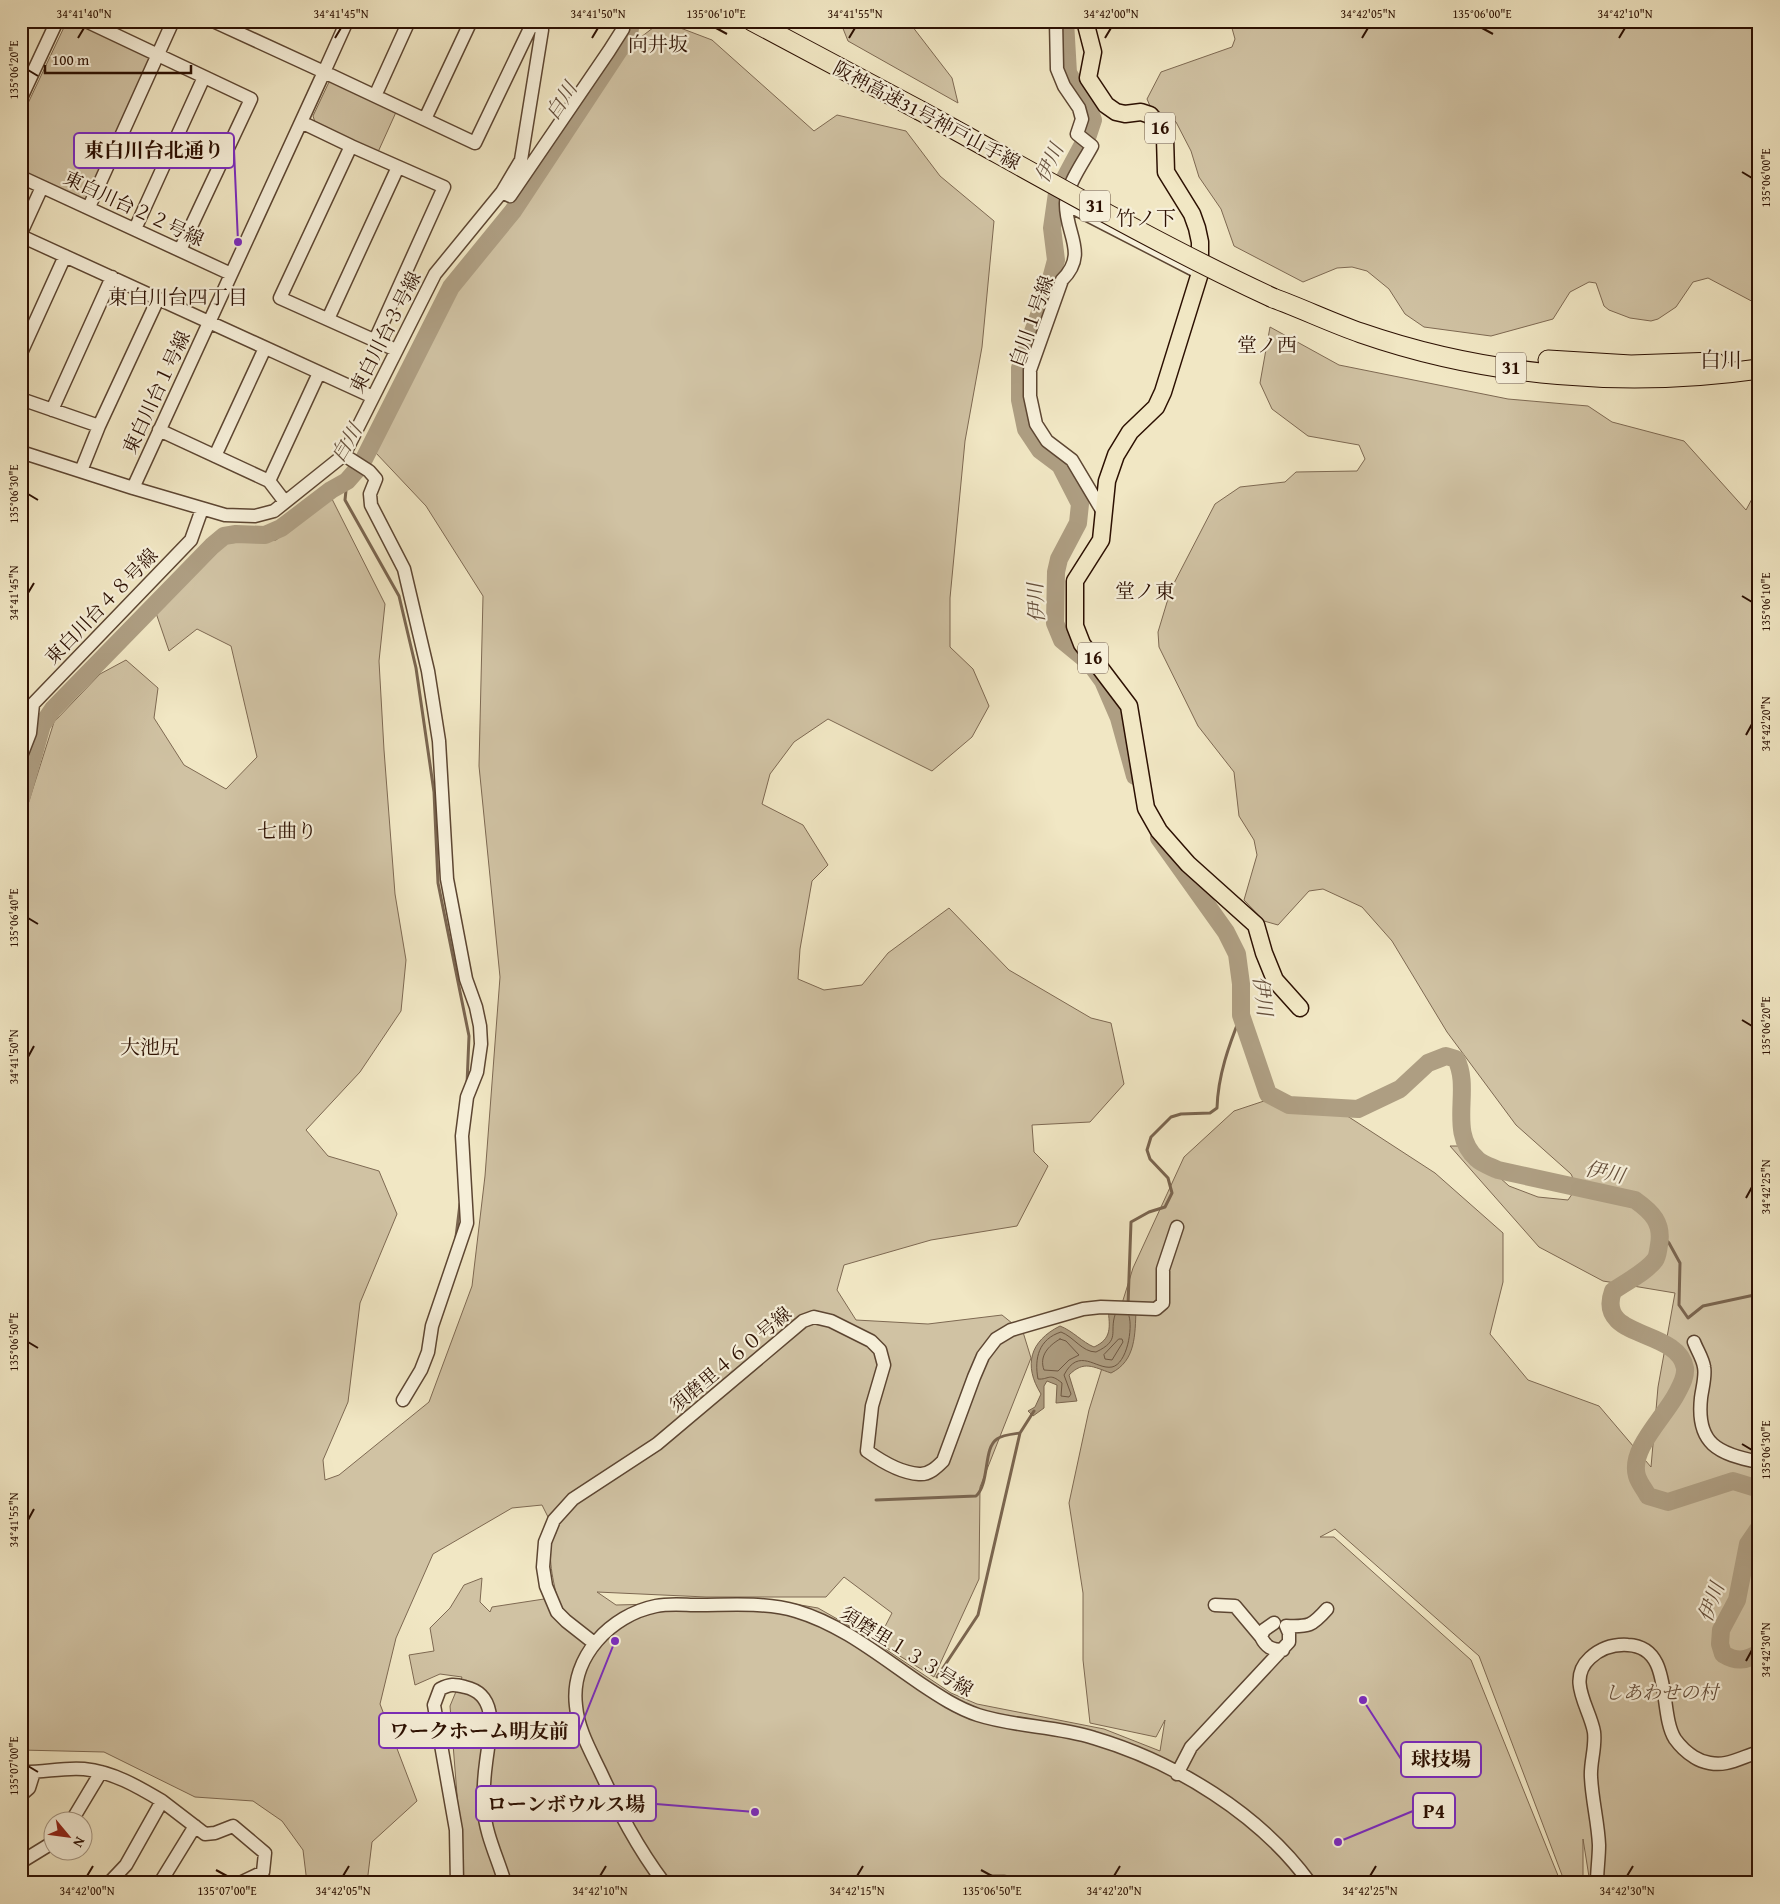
<svg xmlns="http://www.w3.org/2000/svg" width="1780" height="1904" font-family="'Gentium Book Plus','Noto Serif JP',serif">
<style>
.green{fill:#d0c2a3;stroke:#7e6952}
.water{fill:#ae9e82;stroke:#7a654f}
.lines{fill:none;stroke-linecap:round;stroke-linejoin:round}
.shore{stroke:#6d5742;stroke-width:1}
.stream{stroke:#7a654f;stroke-width:3}
.river{stroke:#ae9e82;stroke-width:18}
.minor-casing{stroke:#5d4632;stroke-width:15}
.major-casing{stroke:#2c1002;stroke-width:19}
.highway-casing{stroke:#2c1002;stroke-width:21}
.minor{stroke:#f6efd9;stroke-width:12}
.major{stroke:#f1e7c4;stroke-width:16}
.highway{stroke:#f1e7c4;stroke-width:19}
.highway-bridge-casing{stroke:#2c1002;stroke-width:21;stroke-linecap:butt}
.highway-bridge{stroke:#f1e7c4;stroke-width:19}
.ticks{fill:none;stroke:#2c1002;stroke-width:2}
.labels{text-anchor:middle;stroke-width:4.5;stroke-linejoin:round;paint-order:stroke}
.shield{fill:#f6efd9;stroke:#695342;stroke-width:1}
.shield-label{font-size:18px;font-weight:bold;fill:#2c1002}
.street-label{font-size:19px;fill:#2c1002;stroke:#f6efd9}
.park-label{font-size:19px;font-style:italic;fill:#654e3a;stroke:#f6efd9}
.neighbourhood-label{font-size:20px;fill:#2c1002;stroke:#f6efd9}
.water-label{font-size:20px;font-style:italic;fill:#66503c;stroke:#f6efd9}
.quarter-label{font-size:21px;fill:#2c1002;stroke:#f6efd9}
.leader{fill:none;stroke:#7b2cbf;stroke-width:2}
.callout-dot{fill:#7b2cbf;stroke:#f6efd9;stroke-width:2}
.callout{fill:#f6efd9;stroke:#7b2cbf;stroke-width:2}
.callout-label{font-size:20px;text-anchor:middle;font-weight:bold;fill:#2c1002}
.neatline{fill:none;stroke:#2c1002;stroke-width:2}
.ticks-label{font-size:12px;text-anchor:middle;fill:#2c1002}
</style>
<rect width="100%" height="100%" fill="#f1e7c4"/>
<filter id="stains"><feTurbulence type="fractalNoise" baseFrequency=".004" numOctaves="4"/><feColorMatrix values="0 0 0 0 .2 0 0 0 0 .09 0 0 0 0 .02 0 0 0 .5 -.17"/></filter>
<radialGradient id="worn" r=".72"><stop offset=".6" stop-color="#630" stop-opacity="0"/><stop offset="1" stop-color="#630" stop-opacity=".3"/></radialGradient>
<path class="green" d="M72,21L148,55L151,64L88,198L82,201L21,172V118L66,23Z
M662,21L712,40L814,131L837,115L906,131L940,176L994,221L982,347L965,441L950,598V647L973,669L989,706L972,737L932,771L828,719L794,742L770,774L762,804L803,825L828,865L812,881L800,949L798,979L824,990L862,985L888,953L949,908L1009,970L1091,1018L1111,1023L1124,1084L1090,1122L1032,1125L1034,1152L1048,1166L1017,1226L931,1240L844,1265L837,1290L856,1320L928,1324L1002,1315L1023,1332L1031,1358L980,1487L979,1579L934,1677L877,1642L892,1613L844,1577L826,1597H706L597,1592L616,1605L777,1601L818,1608L860,1632L951,1693L977,1704L1104,1729L1160,1751L1165,1720L1156,1737L1090,1723L1083,1660V1593L1069,1503L1089,1410L1133,1268L1184,1157L1234,1111L1282,1095L1335,1108L1435,1173L1503,1233V1282L1490,1334L1528,1380L1599,1406L1651,1467L1658,1387L1675,1293L1603,1281L1539,1247L1450,1146H1465L1509,1186L1538,1197L1568,1200L1577,1187L1571,1174L1516,1125L1447,1032L1392,941L1362,907L1323,889L1309,891L1278,925L1264,921L1244,900L1257,855L1254,840L1239,816L1234,772L1198,726L1159,647L1158,632L1171,589L1215,504L1240,487L1285,482L1296,472L1357,471L1365,459L1359,445L1308,436L1272,409L1260,383L1270,327L1339,365L1508,399L1588,406L1612,422L1684,441L1746,510L1753,497L1759,440V1883H1590L1583,1839V1883H1565L1479,1656L1335,1529L1320,1537H1334L1471,1660L1561,1883H464L450,1706L462,1677L440,1674L415,1685L409,1655L434,1651L430,1628L450,1608L464,1585L482,1578L480,1602L490,1612L492,1607L557,1597C553,1580 545,1548 556,1533L542,1505L512,1508L433,1554L396,1638L380,1704L417,1801L372,1842L367,1883H307L303,1850L282,1821L253,1801L195,1797L104,1752L21,1750V826L54,722L100,674L126,660L158,688L154,718L184,765L226,789L257,757L231,646L197,629L169,651L156,613L227,543L276,540L311,512L332,499L385,604L379,661L384,750L395,894L406,960L401,1011L360,1072L306,1130L328,1156L379,1171L397,1214L360,1303L348,1402L323,1460L325,1480L339,1475L429,1402L472,1286L485,1176L500,977L479,766L483,596L426,506L375,452L457,285L516,219L624,50Z
M840,21H911L912,26L952,78L958,103L848,41Z
M1230,21H1759V305L1708,278L1693,282L1676,307L1658,319L1651,321L1630,318L1609,310L1604,306L1596,283L1589,282L1570,292L1553,319L1491,336L1424,327L1405,314L1389,289L1367,271L1352,267L1337,268L1303,282L1234,246L1221,209L1199,177L1191,151L1176,122L1156,110L1150,106L1147,99L1161,72L1232,47L1235,39Z
M335,81L397,110L378,152L315,122L313,116L329,82Z"/>
<path class="water" d="M1108,1309L1136,1310C1135,1334 1136,1361 1111,1373C1093,1367 1084,1360 1069,1375L1077,1401L1056,1403L1057,1385L1047,1381L1044,1386V1408L1033,1416L1028,1411L1035,1407L1041,1394C1023,1365 1030,1341 1060,1326C1073,1331 1082,1342 1094,1347C1112,1339 1110,1327 1108,1309Z"/>
<g class="lines">
<path class="shore" d="M1115,1315C1109,1333 1121,1340 1096,1352C1082,1352 1074,1337 1061,1332C1039,1339 1034,1358 1038,1379C1049,1380 1049,1372 1062,1383L1061,1396L1069,1397L1071,1394L1064,1375C1079,1346 1096,1370 1112,1367C1127,1364 1133,1328 1129,1316
M1060,1339L1066,1341L1079,1355L1069,1360L1058,1371L1044,1370C1039,1356 1048,1346 1060,1339Z
M1119,1339H1122L1123,1342L1112,1360L1105,1359L1104,1355Z"/>
<path class="stream" d="M347,481L345,500L399,596L416,668L434,792L438,883L469,1036L467,1084
M1661,1236L1669,1243L1680,1263L1679,1305L1688,1318L1703,1306L1759,1294
M456,1237L460,1204
M1128,1305L1131,1222L1149,1212L1165,1207L1172,1193L1168,1178L1150,1159L1147,1150L1151,1137L1171,1117L1181,1114L1210,1113L1217,1108C1218,1075 1229,1045 1241,1015
M876,1500L976,1496C990,1483 983,1448 997,1439C1002,1435 1013,1434 1020,1433L1034,1411
M937,1677L978,1615L1020,1433
M990,1876H1004L1038,1883"/>
<path class="river" d="M1065,21L1068,73L1088,106L1093,120L1088,135L1057,193L1052,228L1056,260L1048,290L1020,368V400L1026,429L1040,450L1060,465L1080,504L1078,523L1059,559L1056,572L1055,623L1062,640L1090,663L1103,681L1119,718L1135,776
M21,799L42,725L53,709L212,546L224,536L236,534L265,535L281,528L331,490L347,481L361,465L451,287L513,211L629,35L631,21
M1159,838L1226,932L1237,954L1241,984V1015L1268,1094L1289,1105L1358,1109L1400,1089L1428,1063L1446,1056L1456,1059C1472,1090 1447,1132 1477,1159C1482,1164 1492,1167 1498,1170L1635,1200C1652,1212 1663,1223 1659,1245C1658,1250 1658,1256 1655,1260C1645,1273 1627,1281 1613,1291C1595,1340 1678,1328 1685,1368C1686,1377 1681,1385 1677,1393C1665,1417 1629,1449 1637,1476C1639,1483 1645,1490 1648,1496L1668,1502L1733,1481L1759,1489
M1759,1528L1748,1544L1737,1600L1721,1630L1720,1644L1723,1654C1736,1662 1746,1661 1759,1653"/>
<g class="minor-casing">
<path id="minor" d="M86,21L251,99L180,250
M347,21L324,72L475,143L533,22
M1056,21L1057,69L1064,86L1079,108L1082,119L1077,134L1092,146C1083,163 1067,184 1066,203C1065,234 1089,253 1062,280L1030,370V396L1036,424L1047,441L1072,460L1103,512
M375,96L409,21
M21,98L57,21
M425,119L471,21
M301,122L351,146L280,298L396,350
M351,146L444,187L375,340
M21,177L231,274
M502,192L510,196L609,51L623,29L624,21
M1066,204L1200,273
M89,207L173,21
M135,229L204,77
M21,233L42,187
M21,236L373,397
M328,319L398,167
M21,353L65,256
M21,399L99,426L81,471
M52,410L112,277
M99,426L158,299
M159,430L269,481L285,502
M21,452L133,488L324,72L213,21
M344,455L369,471L376,479L370,494L371,505L404,569L428,671L439,741L447,879L466,979L476,1007L480,1026L481,1044L477,1072L467,1097L462,1136L467,1223L432,1326L428,1352L421,1370L403,1400
M215,456L265,348
M269,481L319,373
M133,488L225,515L255,516L274,511L344,455L435,274L502,192L521,160L542,30L532,21
M21,756L30,733L33,704L191,540L202,509
M1694,1342C1697,1350 1703,1359 1704,1367C1706,1376 1702,1389 1701,1398C1696,1444 1718,1454 1759,1462
M1215,1605L1235,1606L1261,1637
M1274,1623L1264,1630L1261,1637C1266,1647 1271,1650 1283,1650
M594,1643L566,1621L557,1612L546,1586L543,1567L545,1542L554,1520L573,1499L657,1444L803,1321L814,1317L831,1321L871,1341L880,1350L884,1365L872,1406L867,1451C881,1461 901,1473 919,1474C929,1475 937,1467 943,1461L974,1377L983,1356L996,1339L1011,1330L1083,1309L1101,1307L1156,1309L1163,1303V1269L1177,1227
M21,1772C42,1773 63,1767 84,1769C113,1772 137,1786 162,1801L126,1865L109,1883
M1177,1774L1191,1747L1289,1642V1633L1286,1626C1309,1627 1312,1626 1327,1609
M21,1795L29,1788L34,1772
M162,1801L205,1834L215,1833L233,1826L265,1853L263,1872L240,1883
M71,1822L101,1772
M21,1862L52,1843
M160,1883L195,1826
M457,1883L456,1830L434,1705L440,1689C450,1684 454,1684 465,1687C501,1695 489,1736 486,1763C484,1778 483,1793 484,1809C485,1833 498,1859 505,1883
M664,1883C637,1847 619,1812 600,1771C590,1750 578,1729 576,1706C570,1657 611,1615 656,1606C670,1603 685,1605 699,1605C730,1605 766,1602 796,1611C843,1625 881,1657 921,1684C939,1696 957,1708 978,1715C1015,1727 1057,1726 1094,1738C1175,1762 1260,1814 1310,1883
M1597,1883C1597,1870 1599,1858 1599,1845C1598,1822 1592,1800 1591,1777C1590,1763 1596,1747 1594,1732C1590,1708 1566,1680 1590,1658C1601,1648 1613,1644 1628,1645C1674,1647 1658,1712 1675,1739C1680,1746 1686,1752 1694,1757C1703,1763 1716,1765 1726,1763C1737,1761 1748,1755 1759,1752"/>
</g>
<g class="major-casing">
<path id="major" d="M1085,21L1093,52L1088,78L1106,105L1116,112L1125,114L1141,112L1150,115L1159,126L1165,138L1166,172L1192,214L1197,228L1200,242V273L1163,392L1156,407L1130,432L1116,455L1107,481L1101,540L1075,581V626L1082,644L1129,706L1146,808L1159,831L1188,864L1256,925L1264,953L1275,980L1300,1008"/>
</g>
<g class="highway-casing">
<path id="highway" d="M752,21L919,110
M1273,298C1303,309 1332,323 1361,333C1488,377 1627,388 1759,369
M1548,360L1631,365L1715,362"/>
</g>
<use href="#minor" class="minor"/>
<use href="#major" class="major"/>
<use href="#highway" class="highway"/>
<g class="highway-bridge-casing">
<path id="highway-bridge" d="M919,110C1036,174 1152,242 1273,298"/>
</g>
<use href="#highway-bridge" class="highway-bridge"/>
</g>
<path class="ticks" d="M716,28L727,34M1482,28L1493,34M78,38L84,28M335,38L341,28M592,38L598,28M849,38L855,28M1105,38L1111,28M1362,38L1368,28M1619,38L1625,28M28,70L38,76M1742,172L1752,178M28,494L38,500M28,593L34,583M1742,596L1752,602M1746,735L1752,724M28,918L38,924M1742,1020L1752,1026M28,1057L34,1046M1746,1198L1752,1187M28,1342L38,1348M1742,1444L1752,1450M28,1520L34,1509M1746,1661L1752,1650M28,1766L38,1772M216,1870L227,1876M981,1870L992,1876M87,1876L93,1866M343,1876L349,1866M600,1876L606,1866M857,1876L863,1866M1114,1876L1120,1866M1370,1876L1376,1866M1627,1876L1633,1866"/>
<g class="labels">
<g class="shield">
<rect x="1145" y="112.5" width="30" height="31" rx="4"/>
<rect x="1080" y="190.5" width="30" height="31" rx="4"/>
<rect x="1496" y="352.5" width="30" height="31" rx="4"/>
<rect x="1078" y="642.5" width="30" height="31" rx="4"/>
</g>
<g class="shield-label">
<text x="1160" y="134">16</text>
<text x="1095" y="212">31</text>
<text x="1511" y="374">31</text>
<text x="1093" y="664">16</text>
</g>
<g class="street-label">
<text transform="translate(927 115) rotate(28)" y="7">阪神高速31号神戸山手線</text>
<text transform="translate(134 208) rotate(25)" y="7">東白川台２２号線</text>
<text transform="translate(1031 321) rotate(-70)" y="7">白川１号線</text>
<text transform="translate(385 332) rotate(-63)" y="7">東白川台３号線</text>
<text transform="translate(156 392) rotate(-65)" y="7">東白川台１号線</text>
<text transform="translate(101 606) rotate(-46)" y="7">東白川台４８号線</text>
<text transform="translate(730 1359) rotate(-40)" y="7">須磨里４６０号線</text>
<text transform="translate(907 1651) rotate(32)" y="7">須磨里１３３号線</text>
</g>
<g class="park-label">
<text x="1661" y="1699">しあわせの村</text>
</g>
<g class="neighbourhood-label">
<text x="658" y="51">向井坂</text>
<text x="1146" y="225">竹ノ下</text>
<text x="178" y="304">東白川台四丁目</text>
<text x="1267" y="352">堂ノ西</text>
<text x="1145" y="598">堂ノ東</text>
<text x="287" y="838">七曲り</text>
<text x="150" y="1054">大池尻</text>
</g>
<g class="water-label">
<text transform="translate(561 101) rotate(-57)" y="7">白川</text>
<text transform="translate(1049 163) rotate(-65)" y="7">伊川</text>
<text transform="translate(346 443) rotate(-59)" y="7">白川</text>
<text transform="translate(1036 603) rotate(-93)" y="7">伊川</text>
<text transform="translate(1263 996) rotate(83)" y="7">伊川</text>
<text transform="translate(1605 1172) rotate(12)" y="7">伊川</text>
<text transform="translate(1711 1602) rotate(-70)" y="7">伊川</text>
</g>
<g class="quarter-label">
<text x="1721" y="367">白川</text>
</g>
</g>
<path class="leader" d="M238 242L234 150M615 1641L579 1731M1363 1700L1401 1759M755 1812L656 1804M1338 1842L1413 1811"/>
<g class="callout-dot">
<circle cx="238" cy="242" r="5"/>
<circle cx="615" cy="1641" r="5"/>
<circle cx="1363" cy="1700" r="5"/>
<circle cx="755" cy="1812" r="5"/>
<circle cx="1338" cy="1842" r="5"/>
</g>
<g class="callout">
<rect x="74" y="133" width="160" height="35" rx="5"/>
<rect x="379" y="1713" width="200" height="35" rx="5"/>
<rect x="1401" y="1742" width="80" height="35" rx="5"/>
<rect x="476" y="1786" width="180" height="35" rx="5"/>
<rect x="1413" y="1793" width="42" height="35" rx="5"/>
</g>
<g class="callout-label">
<text x="154" y="157">東白川台北通り</text>
<text x="479" y="1738">ワークホーム明友前</text>
<text x="1441" y="1766">球技場</text>
<text x="566" y="1811">ローンボウルス場</text>
<text x="1434" y="1818">P4</text>
</g>
<rect width="1780" height="1904" fill="none" stroke="#f1e7c4" stroke-width="55"/>
<g transform="translate(68 1836) rotate(119)"><circle r="24" fill="#f6efd9" stroke="#a59683"/>
<path d="M0-4L9 19L0 12L-9 19Z" fill="#8f2418"/>
<text y="-8" font-size="14" font-weight="bold" text-anchor="middle" fill="#2c1002">N</text>
</g>
<path d="M45 65v8h146v-8" fill="none" stroke="#2c1002" stroke-width="2.5"/>
<text x="52" y="65" font-size="15" fill="#2c1002" stroke="#f6efd9" stroke-width="4" paint-order="stroke">100 m</text>
<rect x="28" y="28" width="1724" height="1848" class="neatline"/>
<g class="ticks-label">
<text x="84" y="18">34°41'40"N</text>
<text x="341" y="18">34°41'45"N</text>
<text x="598" y="18">34°41'50"N</text>
<text x="716" y="18">135°06'10"E</text>
<text x="855" y="18">34°41'55"N</text>
<text x="1111" y="18">34°42'00"N</text>
<text x="1368" y="18">34°42'05"N</text>
<text x="1482" y="18">135°06'00"E</text>
<text x="1625" y="18">34°42'10"N</text>
<text transform="translate(14 70) rotate(-90)" y="4">135°06'20"E</text>
<text transform="translate(1766 178) rotate(-90)" y="4">135°06'00"E</text>
<text transform="translate(14 494) rotate(-90)" y="4">135°06'30"E</text>
<text transform="translate(14 593) rotate(-90)" y="4">34°41'45"N</text>
<text transform="translate(1766 602) rotate(-90)" y="4">135°06'10"E</text>
<text transform="translate(1766 724) rotate(-90)" y="4">34°42'20"N</text>
<text transform="translate(14 918) rotate(-90)" y="4">135°06'40"E</text>
<text transform="translate(1766 1026) rotate(-90)" y="4">135°06'20"E</text>
<text transform="translate(14 1057) rotate(-90)" y="4">34°41'50"N</text>
<text transform="translate(1766 1187) rotate(-90)" y="4">34°42'25"N</text>
<text transform="translate(14 1342) rotate(-90)" y="4">135°06'50"E</text>
<text transform="translate(1766 1450) rotate(-90)" y="4">135°06'30"E</text>
<text transform="translate(14 1520) rotate(-90)" y="4">34°41'55"N</text>
<text transform="translate(1766 1650) rotate(-90)" y="4">34°42'30"N</text>
<text transform="translate(14 1766) rotate(-90)" y="4">135°07'00"E</text>
<text x="87" y="1895">34°42'00"N</text>
<text x="227" y="1895">135°07'00"E</text>
<text x="343" y="1895">34°42'05"N</text>
<text x="600" y="1895">34°42'10"N</text>
<text x="857" y="1895">34°42'15"N</text>
<text x="992" y="1895">135°06'50"E</text>
<text x="1114" y="1895">34°42'20"N</text>
<text x="1370" y="1895">34°42'25"N</text>
<text x="1627" y="1895">34°42'30"N</text>
</g>
<rect width="100%" height="100%" filter="url(#stains)"/>
<rect width="100%" height="100%" fill="url(#worn)"/>
</svg>
